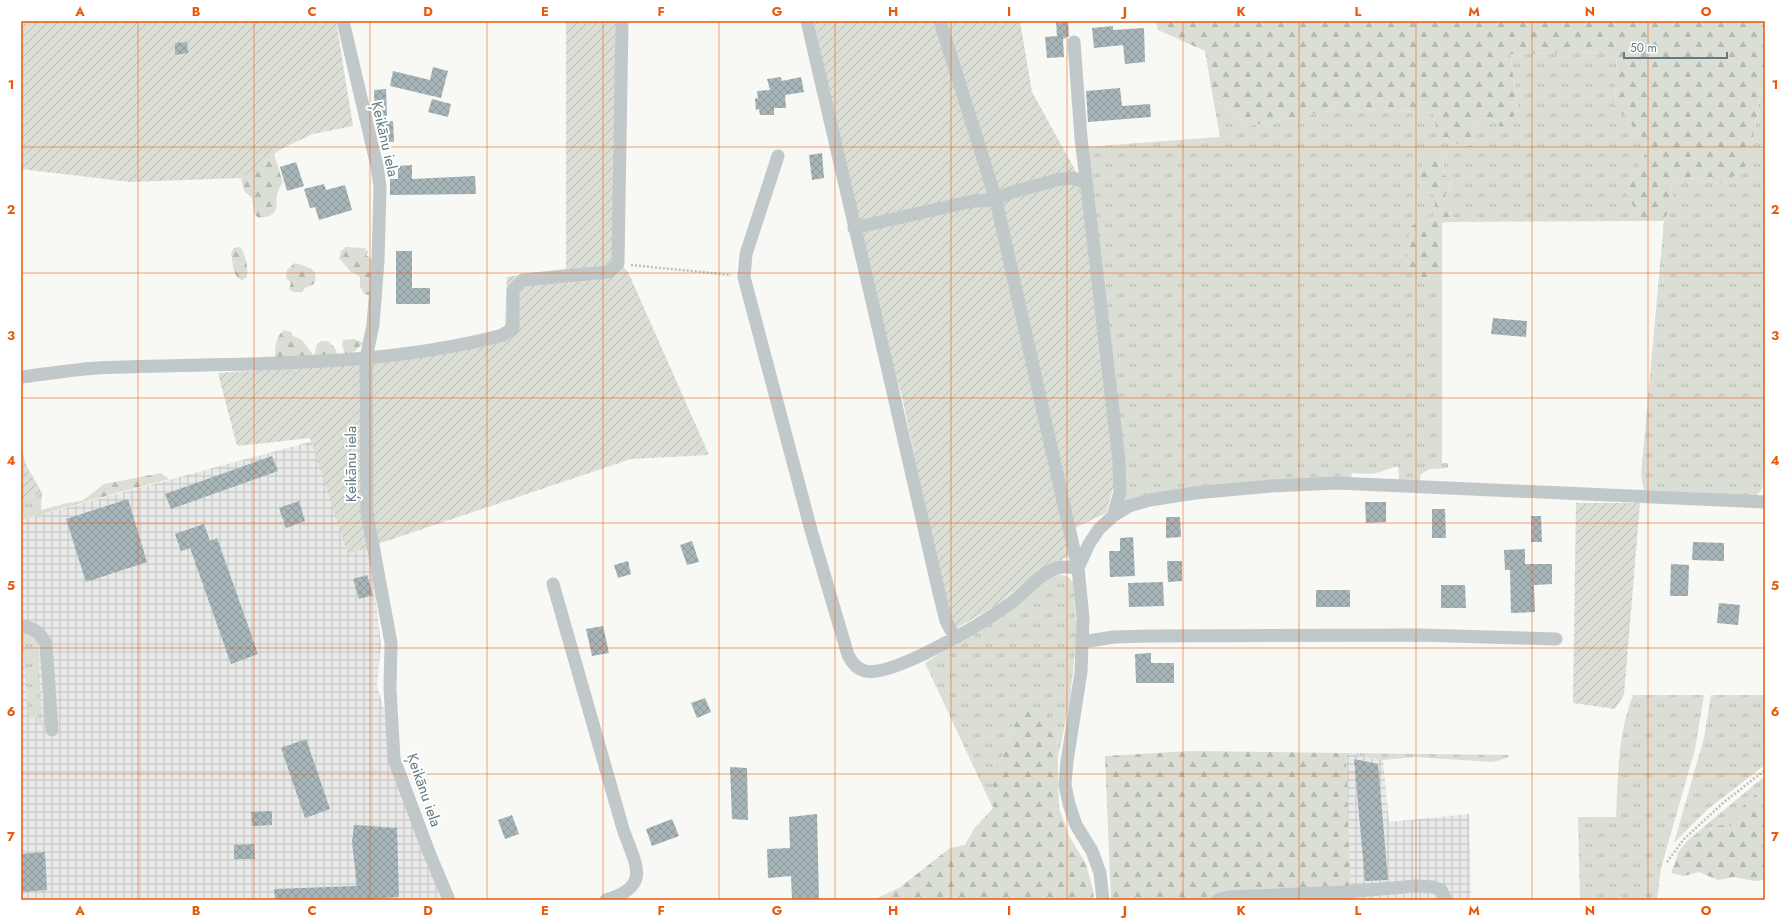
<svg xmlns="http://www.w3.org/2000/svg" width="1786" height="921" font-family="Jost,sans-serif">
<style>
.industrial{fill:url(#industrial-grid)}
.grass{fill:url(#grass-tufts)}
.forest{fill:url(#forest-firs)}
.garden{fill:url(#garden-furrows)}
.building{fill:url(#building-cross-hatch)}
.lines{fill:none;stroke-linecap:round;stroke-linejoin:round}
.path{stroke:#bbc0c1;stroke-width:2.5;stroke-dasharray:2 2;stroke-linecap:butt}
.minor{stroke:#c1c8ca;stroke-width:13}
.grid{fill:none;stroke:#e8590c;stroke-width:1;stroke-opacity:0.55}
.labels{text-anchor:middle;stroke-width:4;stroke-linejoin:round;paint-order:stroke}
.street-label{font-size:15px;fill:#617b82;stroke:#fff}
.neatline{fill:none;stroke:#e8590c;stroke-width:1.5}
.grid-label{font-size:13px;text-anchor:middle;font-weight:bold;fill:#e8590c}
</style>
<defs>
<pattern id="industrial-grid" width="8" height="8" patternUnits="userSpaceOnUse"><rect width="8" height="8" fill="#e9e9e8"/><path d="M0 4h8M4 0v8" fill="none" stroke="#c0c2c1"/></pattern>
<pattern id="grass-tufts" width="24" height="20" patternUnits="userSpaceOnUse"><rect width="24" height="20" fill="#daded4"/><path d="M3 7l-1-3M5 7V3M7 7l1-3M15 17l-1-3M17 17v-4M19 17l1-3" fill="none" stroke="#b4b9b1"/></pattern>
<pattern id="forest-firs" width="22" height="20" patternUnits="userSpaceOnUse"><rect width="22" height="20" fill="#daded4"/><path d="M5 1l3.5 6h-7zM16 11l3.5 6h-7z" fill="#b4b9b1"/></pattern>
<pattern id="garden-furrows" width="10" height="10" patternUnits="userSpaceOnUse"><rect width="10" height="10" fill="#daded4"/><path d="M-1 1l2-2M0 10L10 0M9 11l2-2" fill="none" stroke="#b4b9b1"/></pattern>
<pattern id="building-cross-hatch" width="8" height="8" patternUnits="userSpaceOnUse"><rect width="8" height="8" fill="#a7b5b8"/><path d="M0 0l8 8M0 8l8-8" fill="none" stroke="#8b989b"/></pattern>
</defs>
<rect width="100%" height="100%" fill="#f8f8f5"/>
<path class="industrial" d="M357,429L381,645L377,686L441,900H21V520Z
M1346,753L1383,760L1389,822L1469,814L1471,900H1351Z"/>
<path class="grass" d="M1617,52L1615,105L1649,146L1626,192L1641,221L1449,222L1451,209L1444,199L1452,181L1444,175L1442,150L1431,154L1422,164L1423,191L1435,195C1437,213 1435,225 1415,224L1426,283L1442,278V463H1448V468L1430,469L1421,474L1420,480H1399L1398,466L1373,474L1352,473L1351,478L1122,502L1084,147L1220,137L1213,98L1249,126L1343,108L1433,113L1460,146L1472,145L1475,121L1484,117L1497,121L1518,107L1510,54Z
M1765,70V457L1762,489L1756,496L1644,490L1641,475L1664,221L1673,201L1671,183L1689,178L1720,183L1752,144Z
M42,493L41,510L68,503L99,498L21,520V499Z
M1055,574L1067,576L1073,582L1077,636L1069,706L1058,757L1057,726L1015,718L1007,748L993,774V808L925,663L955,644L1044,580Z
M21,631L28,633L38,644L42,726L35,717L29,719L23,649L21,648Z
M1633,695H1704L1695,749L1661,868L1657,900H1623L1621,897L1616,900H1580L1578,817H1616C1618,776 1618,733 1633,695Z
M1711,695H1765V765L1708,809L1674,843L1704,738Z
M1346,753L1509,755L1508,758L1492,762L1415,757L1383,760Z
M1765,776V790L1746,803L1732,826L1711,828L1704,837L1689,839Z"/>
<path class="forest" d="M1156,21H1765V70L1752,144L1744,171L1720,183L1689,178L1671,183L1673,201L1664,221H1641L1626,192L1649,146L1615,105L1617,52L1510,54L1518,107L1509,125L1500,127L1497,121L1484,117L1475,121L1472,145L1460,146L1451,137L1439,138L1433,113L1343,108L1249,126L1213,98L1205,51L1158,30Z
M1433,147L1442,150L1444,175L1452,180L1444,199L1451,209L1449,222L1442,223V278L1426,283L1409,271L1407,249L1410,227L1415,224C1435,225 1437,213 1434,195L1423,191L1419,185L1422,164L1431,154Z
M274,154L283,183C268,200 289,216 258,218L254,213L252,198L244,191L241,178Z
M240,247C246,254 248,268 247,277L242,280C232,276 233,262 231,253L234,248Z
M346,247L365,248L368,252L366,255L373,260L372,296L364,294L360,286V277L350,271L339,258L341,251Z
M295,263C307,267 320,268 314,284L305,288L302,292H293L289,289L291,283L286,278L287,270Z
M284,330L291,332L293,336L302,340L314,356L317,344L322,341H328L335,348L337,354L275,359C275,349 275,337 284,330Z
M354,339L363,343L353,353L345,354L342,346L343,340Z
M161,473L169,479L99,498L82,501L104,484Z
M1042,708L1057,726L1059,808L1069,836L1086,864L1093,890L1094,900H873L899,888L950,848L965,845L974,829L993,808V774L1007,748L1015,718L1026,709Z
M1191,751L1346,753L1351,900H1111L1105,756Z
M1765,790V880L1754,881L1734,877L1718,880L1699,872L1684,876L1671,873L1679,851L1689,839L1704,837C1712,826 1719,824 1732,826C1736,811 1750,796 1765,790Z"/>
<path class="garden" d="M21,21H336L353,126L313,134L281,149L241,178L130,182L21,169Z
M566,21H616L614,254L629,274L709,455L631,459L348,554L310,438L237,446L218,373L402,360L403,349L491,333L505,326L507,277L566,269Z
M814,21H1020L1032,92L1079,177L1116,479L1106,513L1065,533L1071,556L1042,568L995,606L955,629L948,617L902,396L877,317Z
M21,447L26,465L42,493L21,499Z
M1576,503H1640L1624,695L1615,709L1573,703Z"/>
<path class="building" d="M1056,21H1068L1069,36L1063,39L1064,57L1047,58L1045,37L1057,36Z
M1113,26V30L1144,28L1145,62L1125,64L1123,45L1094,48L1092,28Z
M187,42L188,53L175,55V43Z
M433,67L448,71L441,98L390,86L393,71L430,80Z
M781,77L782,81L801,77L804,92L785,95L786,108H774V115H760L759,109L756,110L755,98L758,99L757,91L770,90L767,79Z
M1120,88L1122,106L1150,104L1151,117L1088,122L1086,91Z
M386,89L387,116H375L374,90Z
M432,99L451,104L448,117L428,112Z
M393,121L394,142H380L379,122Z
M822,153L824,178L812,180L809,155Z
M296,162L304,186L287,191L280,167Z
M412,165V179L475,176L476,194L390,195V179H398V166Z
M324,184L326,190L345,185L352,210L319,220L315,207L310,208L304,189Z
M396,251H412V288H430V304H396Z
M1493,318L1527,321L1526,337L1491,334Z
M272,456L278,471L171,509L165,494Z
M128,499L147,562L86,582L66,519Z
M299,501L305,521L286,528L279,508Z
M1365,502H1386V522L1366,523Z
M1432,509H1445L1446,538H1432Z
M1531,516H1541L1542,542H1531Z
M1166,517H1180L1181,537L1166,538Z
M204,524L210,541L217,538L258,654L231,664L190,548L181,551L175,534Z
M1133,537L1135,576L1110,577L1109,551H1120V538Z
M692,541L699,562L687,565L680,545Z
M1693,542L1724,543V561L1692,560Z
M1525,549V564H1552V584L1534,585L1535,612L1511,613L1510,570H1505L1504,550Z
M628,561L631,574L618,578L614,565Z
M1167,561H1182V581L1168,582Z
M1671,564L1689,565L1688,596H1670Z
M367,575L373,595L359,599L353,579Z
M1163,582L1164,606L1129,607L1128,583Z
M1441,585H1465L1466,608H1441Z
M1316,590H1350V607H1316Z
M1719,603L1740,605L1738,625L1717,623Z
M603,626L609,653L592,656L586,629Z
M1151,653V663H1174V683H1136L1135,654Z
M705,698L711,712L697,718L691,703Z
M306,739L330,809L305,818L281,748Z
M1354,759L1378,764L1388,880L1365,881Z
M730,767L747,768L748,820L732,819Z
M272,811V825L252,826L251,812Z
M817,814L819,900H792L791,876L768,878L767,849L790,848L789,817Z
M512,815L519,834L505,839L498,820Z
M672,819L679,836L652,846L646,829Z
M354,825L397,828L399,897L357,900H275L274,889L357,886L352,842Z
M254,844L255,859H234V845Z
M45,852L47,890L21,892V854Z"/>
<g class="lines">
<path class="path" d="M631,265L731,275
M1667,862L1684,839L1723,803L1765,770"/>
<path class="minor" d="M343,21L377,166L380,187L378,261L373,325L366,358L367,513L391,643L390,688L394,759L430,855L449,900
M807,21C851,212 896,402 939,593L946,621L955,638
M1074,42L1081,138L1119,461L1120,492L1113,516
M778,156L746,254L744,277L811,530L848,655C852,663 857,669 865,671C892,678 984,622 1008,605C1024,594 1038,574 1057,568C1063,566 1071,567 1078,568L996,200L940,21
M854,228L973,201L996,200L1012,192L1061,179L1073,178L1082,181L1087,186
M21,377C46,374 71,370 96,368C232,362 370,370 503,335L513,328V290L523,280L609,272L618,263L622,21
M553,584L623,829C635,864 653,886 606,900
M21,626C33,627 41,633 46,644L52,730
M1082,642L1114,637L1149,636L1419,635L1556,639
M1103,900L1100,873L1092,851L1076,825L1069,804L1065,785L1067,761L1081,672L1083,618L1078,568L1089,544L1099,529L1113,516L1129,506L1150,500L1195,493L1271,486L1337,483L1765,502
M1218,900L1229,897L1346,892L1416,886L1433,887L1441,890L1446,900"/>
</g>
<path class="grid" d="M138,21V900M254,21V900M370,21V900M487,21V900M603,21V900M719,21V900M835,21V900M951,21V900M1067,21V900M1183,21V900M1299,21V900M1416,21V900M1532,21V900M1648,21V900M21,147H1765M21,273H1765M21,398H1765M21,523H1765M21,648H1765M21,774H1765"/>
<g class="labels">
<g class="street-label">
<text transform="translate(385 139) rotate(77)" y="5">Ķeikānu iela</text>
<text transform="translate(351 464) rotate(-90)" y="5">Ķeikānu iela</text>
<text transform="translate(424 790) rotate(71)" y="5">Ķeikānu iela</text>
</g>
</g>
<rect width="1786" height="921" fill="none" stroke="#ffffff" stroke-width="44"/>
<path d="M1624 52v6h103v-6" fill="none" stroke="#617b82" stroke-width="2"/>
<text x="1630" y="52" font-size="12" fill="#617b82" stroke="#ffffff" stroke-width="3" paint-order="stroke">50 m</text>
<rect x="22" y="22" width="1742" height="877" class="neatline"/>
<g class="grid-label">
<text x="80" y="16">A</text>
<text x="196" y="16">B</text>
<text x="312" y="16">C</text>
<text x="428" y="16">D</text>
<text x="545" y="16">E</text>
<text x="661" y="16">F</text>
<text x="777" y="16">G</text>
<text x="893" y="16">H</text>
<text x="1009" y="16">I</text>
<text x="1125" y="16">J</text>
<text x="1241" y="16">K</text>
<text x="1358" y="16">L</text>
<text x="1474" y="16">M</text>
<text x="1590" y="16">N</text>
<text x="1706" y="16">O</text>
<text x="11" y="89">1</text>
<text x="1775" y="89">1</text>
<text x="11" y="214">2</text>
<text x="1775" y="214">2</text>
<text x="11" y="340">3</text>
<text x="1775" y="340">3</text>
<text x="11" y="465">4</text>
<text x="1775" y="465">4</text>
<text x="11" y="590">5</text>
<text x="1775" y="590">5</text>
<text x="11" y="716">6</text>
<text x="1775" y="716">6</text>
<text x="11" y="841">7</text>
<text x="1775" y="841">7</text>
<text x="80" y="915">A</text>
<text x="196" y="915">B</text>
<text x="312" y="915">C</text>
<text x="428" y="915">D</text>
<text x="545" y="915">E</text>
<text x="661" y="915">F</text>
<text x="777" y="915">G</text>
<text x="893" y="915">H</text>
<text x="1009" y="915">I</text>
<text x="1125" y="915">J</text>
<text x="1241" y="915">K</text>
<text x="1358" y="915">L</text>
<text x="1474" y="915">M</text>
<text x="1590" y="915">N</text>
<text x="1706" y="915">O</text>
</g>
</svg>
